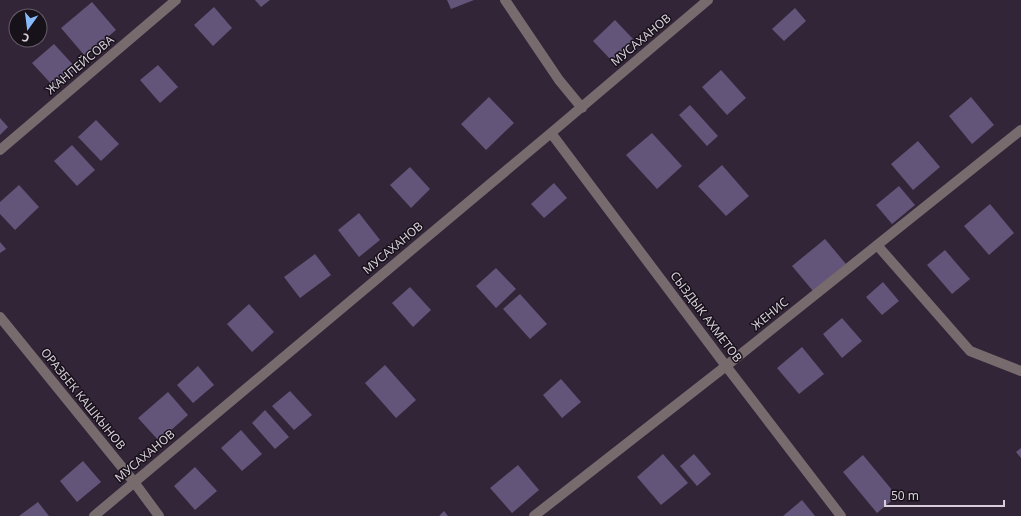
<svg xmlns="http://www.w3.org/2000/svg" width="1021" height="516" font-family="'Noto Sans',sans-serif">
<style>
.building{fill:#635479}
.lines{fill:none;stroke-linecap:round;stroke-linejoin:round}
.minor{stroke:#786b6e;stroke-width:10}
.labels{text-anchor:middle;stroke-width:3;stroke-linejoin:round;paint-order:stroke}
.street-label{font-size:12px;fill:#d7ceda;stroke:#17111a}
</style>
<rect width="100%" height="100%" fill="#332538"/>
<path class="building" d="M255,0H270L261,7Z
M447,0H474L451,9Z
M92,2L116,30L85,56L61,28Z
M214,7L232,28L213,46L194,25Z
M795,8L806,21L784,41L772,29Z
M615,20L634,40L612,61L593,41Z
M54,44L77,69L55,88L32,63Z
M158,65L178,87L160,103L140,80Z
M721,70L746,98L727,115L702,87Z
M489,97L514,123L486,150L461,124Z
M971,97L994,125L972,144L949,116Z
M690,105L718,136L707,146L679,115Z
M0,118L8,127L0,135Z
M96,120L119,144L101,161L78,137Z
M652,133L682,166L657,189L626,155Z
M918,141L940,167L913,190L891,164Z
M72,145L95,170L77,186L54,161Z
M722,165L749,196L726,216L698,186Z
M410,167L430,189L411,208L390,185Z
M554,183L567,198L544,218L531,204Z
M19,185L39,207L15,230L0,214V202Z
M899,186L915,205L892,224L876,205Z
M990,204L1014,233L989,255L964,226Z
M359,213L380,240L359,257L338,230Z
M825,239L846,264L813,291L792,266Z
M0,242L6,249L0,253Z
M945,250L970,279L952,294L927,265Z
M315,254L331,275L300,298L284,277Z
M496,268L516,289L496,308L476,286Z
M883,282L899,301L882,315L866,297Z
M410,287L431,310L413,327L392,303Z
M520,294L547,324L530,339L503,309Z
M249,304L274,332L252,352L227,324Z
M842,318L862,341L842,358L823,334Z
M802,347L824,374L799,394L777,368Z
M385,365L416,400L396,418L365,383Z
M198,366L214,385L193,403L177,385Z
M561,379L581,402L562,418L543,395Z
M290,391L312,415L294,430L272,406Z
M168,392L188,415L159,441L138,418Z
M265,410L289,437L275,449L252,423Z
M241,430L262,454L242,471L221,448Z
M1021,448V458L1016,452Z
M663,454L688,483L661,505L637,477Z
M694,454L711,474L697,486L680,466Z
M863,455L897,496L877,513L843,472Z
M83,461L101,482L77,502L60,481Z
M518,465L539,490L512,513L490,488Z
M195,467L217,491L195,510L174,486Z
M802,500L815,516H783Z
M38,502L49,516H19Z
M444,511L448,516H439Z"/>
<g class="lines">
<path class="minor" d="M505,0L559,80L582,108
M551,133L726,366L841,516
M0,150L176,0
M877,245L970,351L1021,371
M0,317L134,482L159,516
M94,516L551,133L708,0
M534,516L726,366L1021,130"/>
</g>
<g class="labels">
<g class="street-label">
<text transform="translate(641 40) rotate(-40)" y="4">МУСАХАНОВ</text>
<text transform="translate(80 65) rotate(-40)" y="4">ЖАНПЕЙСОВА</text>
<text transform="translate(393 248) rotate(-40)" y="4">МУСАХАНОВ</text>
<text transform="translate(770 314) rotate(-39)" y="4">ЖЕНИС</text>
<text transform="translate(706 317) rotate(53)" y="4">СЫЗДЫК АХМЕТОВ</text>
<text transform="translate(83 399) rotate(51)" y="4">ОРАЗБЕК КАШКЫНОВ</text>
<text transform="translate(145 456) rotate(-40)" y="4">МУСАХАНОВ</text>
</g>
</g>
<g transform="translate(28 28) rotate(194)"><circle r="19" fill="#17111a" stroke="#645d67"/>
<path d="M0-3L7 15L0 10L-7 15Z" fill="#89bafc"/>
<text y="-6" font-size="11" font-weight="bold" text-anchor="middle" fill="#d7ceda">С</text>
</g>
<path d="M885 500v6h119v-6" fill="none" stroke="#d7ceda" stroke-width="2"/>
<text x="891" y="500" font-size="12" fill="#d7ceda" stroke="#17111a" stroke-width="3" paint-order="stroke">50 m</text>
</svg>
